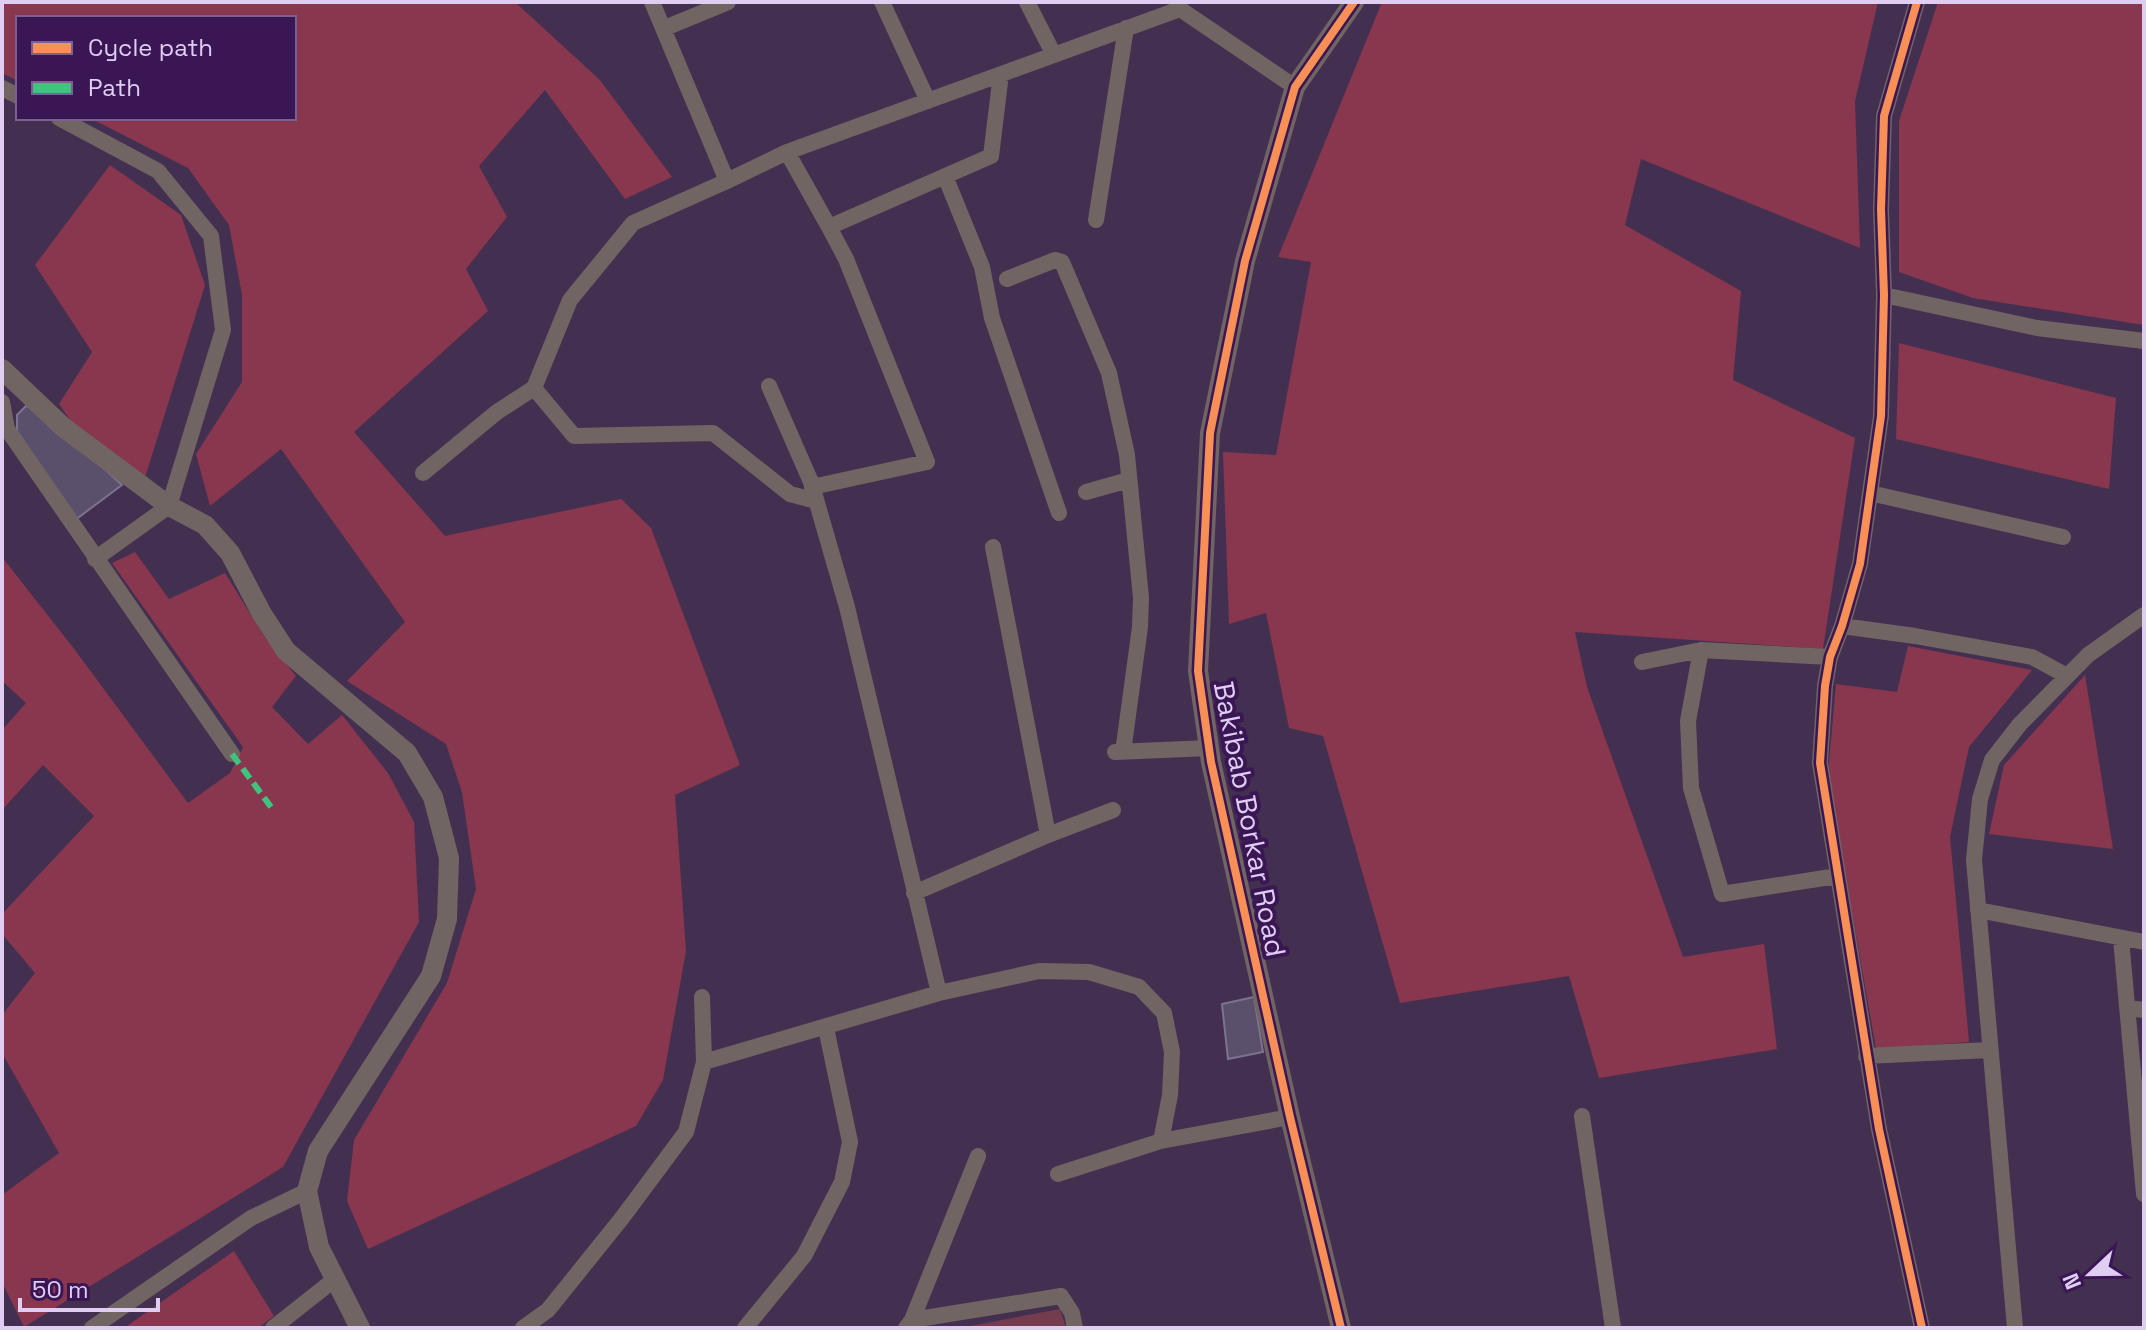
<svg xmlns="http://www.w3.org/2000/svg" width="2146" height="1330" font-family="'Space Grotesk',sans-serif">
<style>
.green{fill:#753c4d}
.forest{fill:#89364f}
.building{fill:#5b506c;stroke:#7c7390;stroke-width:2}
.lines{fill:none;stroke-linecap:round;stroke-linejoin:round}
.minor{stroke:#716564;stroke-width:16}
.tertiary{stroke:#716564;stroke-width:20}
.quiet{stroke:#40c37c;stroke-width:6;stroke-dasharray:12 6;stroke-linecap:butt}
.cycleway-casing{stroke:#3a1754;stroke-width:13}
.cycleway{stroke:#f78f57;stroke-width:8}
.labels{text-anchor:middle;stroke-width:8;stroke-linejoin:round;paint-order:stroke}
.street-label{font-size:28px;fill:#dfcdf2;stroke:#3a1754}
</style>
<rect width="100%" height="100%" fill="#433051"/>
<path class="green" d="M1060,1309L1066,1328H960Z"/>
<path class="forest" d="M2,2H515L600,80L672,177L625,199L545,90L479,166L507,217L466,269L488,311L354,432L445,536L621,499L651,528L740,765L675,795L686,951L663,1080L636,1126L368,1249L347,1201L354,1140L447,983L476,889L462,792L446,744L347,681L405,622L281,449L210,506L196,454L242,382V295L229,225L188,168L90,118H294V18H18V81L2,73Z
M1382,2H1878L1855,101L1860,248L1641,159L1625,225L1741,291L1733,380L1855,438L1823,649L1575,632L1587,687L1683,957L1764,944L1777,1049L1599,1078L1569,976L1400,1003L1323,736L1289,728L1266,613L1229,624L1223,452L1276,455L1311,262L1278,257Z
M1938,2H2144V325L1973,298L1899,272V121Z
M110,165L181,215L205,285L143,484L71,421L59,404L92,352L35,265Z
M1899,343L2116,398L2109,489L1896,439Z
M135,552L169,599L225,573L264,636L296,676L272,707L308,744L342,715L388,773L414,822L419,922L283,1167L24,1327L2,1282V1195L59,1153L2,1053V1015L35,973L2,934V914L94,816L43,765L2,810V730L26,703L2,681V557L75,650L188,803L230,773L243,747L112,563Z
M1908,646L2032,670L1969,747L1950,837L1969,1042L1876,1049L1828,774L1836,684L1897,692Z
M2085,675L2113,849L1989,834L2004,765Z
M234,1251L274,1316L258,1328H124Z"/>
<path class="building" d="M26,406L41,411L122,485L75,520L17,431V415Z
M1254,997L1263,1052L1228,1059L1222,1004Z"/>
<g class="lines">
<path class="minor" d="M652,2L727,181L787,152L1180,9
M882,2L928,101
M1027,2L1054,55
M1176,2L1180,9L1295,87
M1917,2L1884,116L1881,209L1884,295L1881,416L1860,564L1842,626L1830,657L1825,686L1820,763L1879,1129L1922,1328
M665,28L728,2
M2,88L18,96
M59,118L158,171L211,236L223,330L169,506L95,559
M787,152L829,227L991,156L1001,74
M945,176L982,267L992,318L1059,513
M727,181L633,223L570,300L534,388L574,436L713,433L790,494L816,501
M1096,220L1126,28
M1007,279L1055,260L1062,262L1109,373L1127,455L1141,598L1140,627L1123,752
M1884,295L2037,328L2144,341
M769,386L811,482L847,607L939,993L1039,971L1089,972L1139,987L1164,1013L1172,1052L1170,1095L1161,1141
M2,402L7,429L232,754
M423,473L497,412L534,388
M812,487L927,462L846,259L829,227
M1086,492L1129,480
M1870,493L2063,537
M1842,626L1915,636L2032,657L2067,676
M1701,650L1688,721L1691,788L1722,894L1837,876
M1642,662L1701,650L1830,657
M1115,752L1209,748
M1048,835L1113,810
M914,893L1048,835L993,547
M1978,910L2144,942
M2121,939L2144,1194
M2127,1008L2144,1010
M1866,1056L1989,1050
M704,1062L939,993
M1582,1116L1613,1328
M1058,1174L1161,1141L1290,1117
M912,1320L1061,1296L1072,1313L1075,1328
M92,1328L251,1218L307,1191
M273,1328L335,1279
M523,1328L548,1310L622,1218L686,1132L704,1062L702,997
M745,1328L804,1256L842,1182L850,1142L826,1028
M906,1328L912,1320L978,1156
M2015,1328L1974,860L1980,799L1992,760L2020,724L2088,655L2144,615"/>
<path class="tertiary" d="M2,369L63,427L169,506L205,525L230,553L262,614L286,651L407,753L433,797L449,858L447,919L431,976L318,1151L307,1191L319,1247L360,1328
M1341,1328L1290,1117L1211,762L1198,671L1210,433L1245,261L1295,87L1354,2"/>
<path class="quiet" d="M232,754L271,807"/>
<g class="cycleway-casing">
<path id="cycleway" d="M1917,2L1884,116L1881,209L1884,295L1881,416L1860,564L1842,626L1830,657L1825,686L1820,763L1879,1129L1922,1328
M1341,1328L1290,1117L1211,762L1198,671L1210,433L1245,261L1295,87L1354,2"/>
</g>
<use href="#cycleway" class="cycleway"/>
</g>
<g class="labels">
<g class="street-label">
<text transform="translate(1250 819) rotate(79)" y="10">Bakibab Borkar Road</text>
</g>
</g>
<rect width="2146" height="1330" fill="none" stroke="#dfcdf2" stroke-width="8"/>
<rect x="16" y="16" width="280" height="104" fill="#3a1754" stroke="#7c6093" stroke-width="2"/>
<rect x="32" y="42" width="40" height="12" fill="#f78f57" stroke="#7c6093" stroke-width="2"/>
<text x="88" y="56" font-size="24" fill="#dfcdf2">Cycle path</text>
<rect x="32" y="82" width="40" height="12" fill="#40c37c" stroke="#7c6093" stroke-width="2"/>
<text x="88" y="96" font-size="24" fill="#dfcdf2">Path</text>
<g transform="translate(2090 1274) rotate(248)" stroke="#3a1754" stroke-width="6" paint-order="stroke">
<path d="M0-6L14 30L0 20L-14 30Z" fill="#dfcdf2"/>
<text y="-12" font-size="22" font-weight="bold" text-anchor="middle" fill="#dfcdf2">N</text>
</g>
<path d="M20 1298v12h138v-12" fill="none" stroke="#dfcdf2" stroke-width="4"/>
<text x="32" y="1298" font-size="24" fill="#dfcdf2" stroke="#3a1754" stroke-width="6" paint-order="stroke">50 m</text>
</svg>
